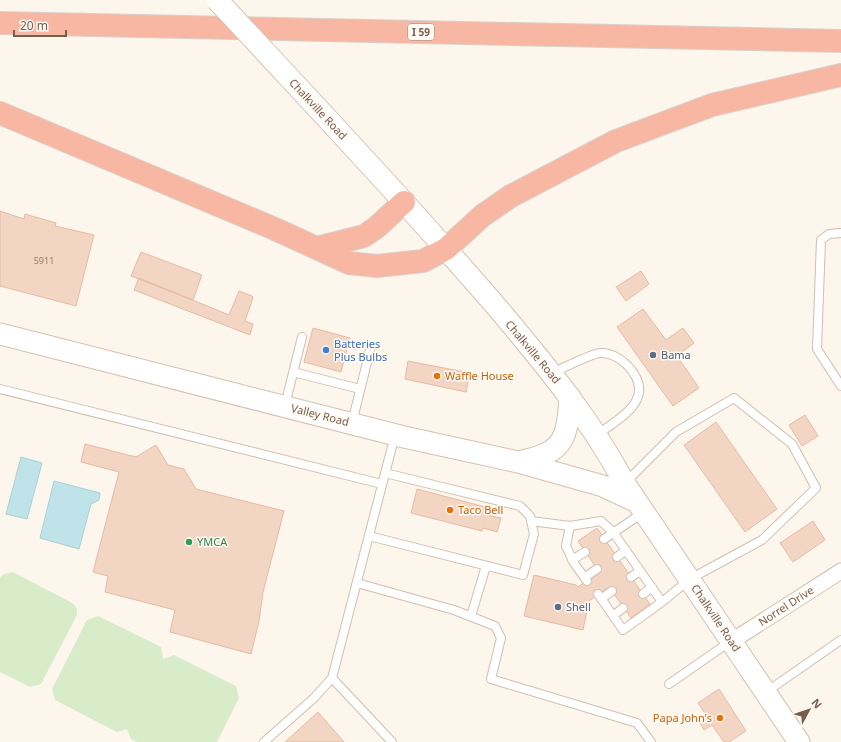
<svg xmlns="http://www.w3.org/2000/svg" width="841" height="742" font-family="'Noto Sans',sans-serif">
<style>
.green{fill:#d8ecc9}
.water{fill:#bfe3e8;stroke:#a5d3da}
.building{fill:#f3d5c3;stroke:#e6bba3}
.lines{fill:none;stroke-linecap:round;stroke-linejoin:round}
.lane-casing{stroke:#d1beb0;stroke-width:10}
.street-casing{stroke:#d1beb0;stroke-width:17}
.secondary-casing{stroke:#d6c0b0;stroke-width:23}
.highway-casing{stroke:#dad1cd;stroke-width:24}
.lane{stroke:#fff;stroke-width:8}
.street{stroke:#fff;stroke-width:15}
.secondary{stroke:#fff;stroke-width:21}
.highway{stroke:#f7b7a3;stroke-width:22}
.secondary-bridge-casing{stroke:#d6c0b0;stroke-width:23;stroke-linecap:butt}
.secondary-bridge{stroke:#fff;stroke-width:21}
.shop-dot{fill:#3f7fe0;stroke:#fffaf3;stroke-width:1.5}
.service-dot{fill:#5c6f8a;stroke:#fffaf3;stroke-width:1.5}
.food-dot{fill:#e8710a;stroke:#fffaf3;stroke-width:1.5}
.leisure-dot{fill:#2e9e5b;stroke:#fffaf3;stroke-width:1.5}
.labels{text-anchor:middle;stroke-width:3;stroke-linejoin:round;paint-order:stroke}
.number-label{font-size:9px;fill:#987a6a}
.shield{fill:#fffaf3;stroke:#a28b7f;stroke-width:1}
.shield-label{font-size:10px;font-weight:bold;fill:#7a5c4d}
.street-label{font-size:11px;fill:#7a5c4d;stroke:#fffaf3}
.shop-label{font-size:11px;fill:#366cbe;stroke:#fffaf3;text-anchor:start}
.service-label{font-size:11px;fill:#4e5e75;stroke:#fffaf3;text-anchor:start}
.food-label{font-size:11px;fill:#c56008;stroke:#fffaf3;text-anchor:start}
.leisure-label{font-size:11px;fill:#27864d;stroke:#fffaf3;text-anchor:start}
</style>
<rect width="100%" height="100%" fill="#fdf6ec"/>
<path class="green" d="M13,572L74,604L77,609V615L41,684L30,687L0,672V578L2,575Z
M98,616L161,647L163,659L174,655L236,686L239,698L217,742H137L131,739L127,729L117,732L55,700L52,689L87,620Z"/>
<path class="water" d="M21,457L42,463L27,519L6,514Z
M54,481L100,493L99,500L91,504L79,549L40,538Z"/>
<path class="building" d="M0,211L24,219L25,214L56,223L55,226L94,235L76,306L0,286Z
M141,252L202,275L193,300L131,276Z
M641,271L649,284L626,301L616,287Z
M139,278L229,315L239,291L252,296L253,298L245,321L253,324L250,335L134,290Z
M643,309L666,340L683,328L694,343L677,356L699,388L673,406L617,327Z
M313,328L350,338L341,372L304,362Z
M408,361L470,373L466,392L405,379Z
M805,415L818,436L802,446L789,425Z
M716,422L777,509L745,532L684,445Z
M85,444L136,457L156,445L168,465L184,469L196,489L284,511L263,592L259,621L251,654L170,632L175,610L105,592L108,576L93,572L119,472L81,462Z
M417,489L489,508L487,515L501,518L497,532L483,528L482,531L411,513Z
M813,521L825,540L793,562L780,543Z
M597,528L650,604L631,618L609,587L589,601L583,630L524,616L534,575L576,585L578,587L599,572L578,541Z
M719,689L746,731L729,742H724L712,725L704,730L698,720L706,715L698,703Z
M318,712L344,742H285Z"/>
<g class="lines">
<g class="lane-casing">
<path id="lane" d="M841,233L829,234L821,240L817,349L841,386
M293,372L360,389
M552,373C561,369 593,353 600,353C610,352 621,359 627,365C659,398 621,417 597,435
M0,389L382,484
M285,405L302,337
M352,423L370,350
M625,483L676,432L734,398L792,444L816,488L762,540L690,579L662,602
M531,521L570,526L601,521L613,532L662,602L623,630L598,594
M570,526L566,546L574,563L587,581
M369,536L523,575L534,534L530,516L520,506L385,473
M604,539L644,512
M617,557L626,550
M572,560L585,552
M585,577L597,569
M631,577L640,571
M357,583L454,610L495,626L501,638L491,679L637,723L651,742
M643,594L652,587
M601,599L612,591
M471,616L486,566
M613,616L623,608
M669,684L731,641
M766,692L841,640
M264,742L314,698L332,678
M392,742L332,678L395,435"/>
</g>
<g class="street-casing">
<path id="street" d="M732,641L841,571"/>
</g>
<g class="secondary-casing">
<path id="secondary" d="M310,100C375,170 439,240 501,312C547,367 591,420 625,484L799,742
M0,334L404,437L518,462L603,486L637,502
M518,462C527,460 537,458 545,454C569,444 568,420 570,397"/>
</g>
<g class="highway-casing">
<path id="highway" d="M0,23L841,41
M0,113L275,229L349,263L377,266L423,261L446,249L482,216L511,196L616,141L712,105L841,75
M317,248L364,236L377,227L404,202"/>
</g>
<use href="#lane" class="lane"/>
<use href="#street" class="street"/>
<use href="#secondary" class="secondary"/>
<use href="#highway" class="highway"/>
<g class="secondary-bridge-casing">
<path id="secondary-bridge" d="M217,0L310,100"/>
</g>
<use href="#secondary-bridge" class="secondary-bridge"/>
</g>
<circle class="shop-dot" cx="326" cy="350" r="4"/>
<g class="service-dot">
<circle cx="653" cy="355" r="4"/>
<circle cx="558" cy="607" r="4"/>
</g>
<g class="food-dot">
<circle cx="437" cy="376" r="4"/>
<circle cx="450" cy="510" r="4"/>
<circle cx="720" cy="718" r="4"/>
</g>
<circle class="leisure-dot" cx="189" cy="542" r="4"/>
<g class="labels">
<g class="number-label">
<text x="44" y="264">5911</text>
</g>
<rect class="shield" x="408" y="24" width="26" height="16" rx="3"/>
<g class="shield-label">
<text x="421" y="36">I 59</text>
</g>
<g class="street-label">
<text transform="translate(318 109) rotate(47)" y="4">Chalkville Road</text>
<text transform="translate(533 352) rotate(50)" y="4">Chalkville Road</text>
<text transform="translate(320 415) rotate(14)" y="4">Valley Road</text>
<text transform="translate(786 606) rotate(-33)" y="4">Norrel Drive</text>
<text transform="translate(716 618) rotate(56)" y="4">Chalkville Road</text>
</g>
<g class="shop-label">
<text x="334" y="348">Batteries<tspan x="334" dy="13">Plus Bulbs</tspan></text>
</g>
<g class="service-label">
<text x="661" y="359">Bama</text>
<text x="566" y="611">Shell</text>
</g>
<g class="food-label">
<text x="445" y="380">Waffle House</text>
<text x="458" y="514">Taco Bell</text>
<text x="712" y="722" text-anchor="end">Papa John's</text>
</g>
<g class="leisure-label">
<text x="197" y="546">YMCA</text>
</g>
</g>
<g transform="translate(809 710) rotate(50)" stroke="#fffaf3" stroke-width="3" paint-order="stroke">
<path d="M0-3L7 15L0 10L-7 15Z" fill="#7a5c4d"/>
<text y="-6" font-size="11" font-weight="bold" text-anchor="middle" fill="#7a5c4d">N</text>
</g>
<path d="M14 30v6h52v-6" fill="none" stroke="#7a5c4d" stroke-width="2"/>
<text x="20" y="30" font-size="12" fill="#7a5c4d" stroke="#fffaf3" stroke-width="3" paint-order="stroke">20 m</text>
</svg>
